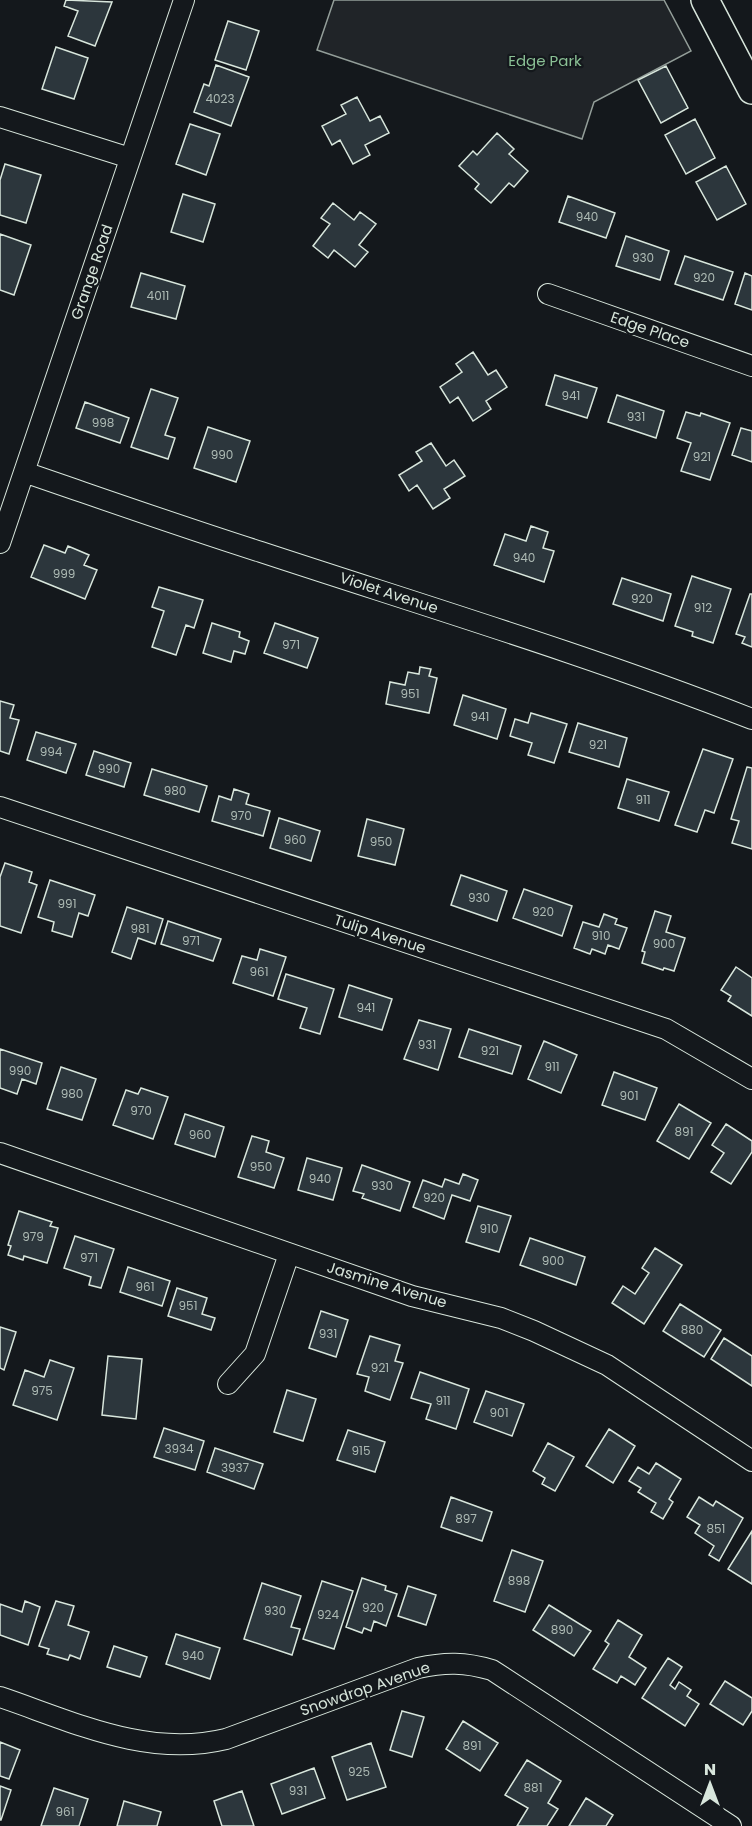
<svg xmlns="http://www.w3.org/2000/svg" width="752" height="1826" font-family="Poppins,sans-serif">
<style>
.green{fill:#202428;stroke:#939e99;stroke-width:1.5}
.building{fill:#2c363c;stroke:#d8e6dc;stroke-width:1.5}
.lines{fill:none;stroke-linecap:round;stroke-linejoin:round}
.minor-casing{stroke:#d8e6dc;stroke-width:22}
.secondary-casing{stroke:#d8e6dc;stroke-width:30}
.minor{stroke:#14181c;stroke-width:20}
.secondary{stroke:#14181c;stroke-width:27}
.labels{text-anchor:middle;stroke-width:4.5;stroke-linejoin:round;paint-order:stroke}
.number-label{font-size:12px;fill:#adbab4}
.park-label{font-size:15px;fill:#8ac095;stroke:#14181c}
.street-label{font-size:15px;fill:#d8e6dc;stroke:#14181c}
</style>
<rect width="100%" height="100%" fill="#14181c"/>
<path class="green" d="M334,0H664L691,51L594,102L582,139L317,50Z"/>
<path class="building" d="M66,0L112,2L95,46L68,36L78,11L64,6Z
M228,21L259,31L246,70L215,60Z
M56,47L88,58L74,99L42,89Z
M216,65L249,77L231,126L194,112L204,84L209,86Z
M666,66L688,108L661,123L638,80Z
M357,97L370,121L380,116L389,133L365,145L370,155L353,164L340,140L332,145L322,126L346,114L341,105Z
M695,119L715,158L686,174L665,135Z
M190,124L220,134L206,175L176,164Z
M497,133L514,149L509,154L528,171L514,187L509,183L491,203L475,189L479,184L459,166L473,151L477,155Z
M5,164L41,175L26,223L0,215V180Z
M726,166L746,204L717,220L696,182Z
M183,194L215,204L203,242L171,232Z
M568,196L615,213L606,238L559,222Z
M333,203L354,220L360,212L376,224L359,245L368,252L355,267L334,250L328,258L313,246L330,224L321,218Z
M0,234L31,245L14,295L0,290Z
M626,236L669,251L660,280L616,266Z
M685,256L733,272L723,300L675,284Z
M141,273L185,286L176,319L131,307Z
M745,273L752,276V310L735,304Z
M473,352L488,375L496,370L507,387L486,401L491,409L473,421L458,397L450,403L440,387L462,372L456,364Z
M555,375L597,388L587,418L546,405Z
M151,389L178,398L165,435L175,438L168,459L131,447Z
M617,395L664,411L656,438L608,422Z
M85,402L129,418L120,443L76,428Z
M686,412L700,416L701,413L730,423L710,480L681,471L691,443L677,438Z
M208,427L250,441L236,482L194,468Z
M741,428L752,431V462L732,455Z
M431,443L446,466L454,460L465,476L444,489L450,498L433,509L417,485L409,491L399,475L422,461L416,452Z
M531,526L548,532L543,548L554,551L544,582L494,565L505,534L526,541Z
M44,545L65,553L68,546L89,555L84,565L97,570L85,599L31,577Z
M692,576L731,589L713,643L692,636L693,632L675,626Z
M622,578L671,594L663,621L613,604Z
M159,587L203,600L194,628L186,625L176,655L152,647L164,611L152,607Z
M750,594H752V647L742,643L745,637L736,634Z
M212,623L240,632L239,637L249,641L245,654L234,651L231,662L203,653Z
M275,623L318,638L307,668L264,653Z
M420,667L431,669L429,676L437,678L429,713L386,704L390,682L405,685L408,672L419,674Z
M463,695L506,709L497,739L454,725Z
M0,701L14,705L10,718L19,720L9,754L0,751Z
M531,713L567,724L554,763L528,755L532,743L510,736L515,719L528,723Z
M578,723L627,738L619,767L569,752Z
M36,732L76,744L66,773L27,760Z
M703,749L733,759L714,813L705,810L697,832L675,825Z
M94,751L131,763L124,787L86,775Z
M747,767L752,768V849L732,843L739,821L731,819Z
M152,769L207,786L199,812L144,795Z
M627,779L669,792L659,821L618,808Z
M234,789L249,794L246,804L270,811L263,836L212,821L219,796L231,800Z
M279,818L320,831L311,861L270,848Z
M367,819L404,829L395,865L358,856Z
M5,863L32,872L29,882L37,885L21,933L0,926V877Z
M461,875L507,891L497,921L451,905Z
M50,880L95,895L88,916L79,913L72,937L52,931L54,922L38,917Z
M524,889L572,906L562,936L513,918Z
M127,907L163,919L155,944L138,938L131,959L112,952Z
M655,911L671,916L666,932L685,938L674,971L664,968L663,970L642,963L645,952L642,951Z
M604,914L617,919L615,924L627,928L619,949L608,945L605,954L592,949L590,954L574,948L583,922L599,927Z
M168,921L221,939L213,961L161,944Z
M260,949L286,957L273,996L233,983L242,956L257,960Z
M736,967L752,978V1016L728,1001L731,996L721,990Z
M286,974L334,989L320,1034L300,1028L307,1008L278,999Z
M349,985L392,999L382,1030L339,1017Z
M419,1020L451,1029L438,1070L404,1059Z
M469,1029L521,1046L512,1074L459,1057Z
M544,1041L577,1055L561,1093L528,1079Z
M0,1049L42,1063L36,1084L22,1079L17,1094L0,1088Z
M61,1067L96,1079L82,1120L47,1109Z
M614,1072L657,1088L645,1120L602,1105Z
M141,1088L168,1097L153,1139L113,1125L126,1090L138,1094Z
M679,1104L711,1123L689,1159L657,1141Z
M185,1114L224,1127L215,1157L175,1144Z
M726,1124L752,1141V1152L731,1184L711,1172L724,1153L712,1145Z
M252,1136L269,1141L266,1152L284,1158L274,1188L238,1177Z
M307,1158L342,1168L333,1200L298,1190Z
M362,1165L410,1182L400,1211L362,1198L364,1194L353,1191Z
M463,1174L478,1180L470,1201L452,1195L444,1219L413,1207L423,1180L442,1187L445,1179L459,1184Z
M478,1206L511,1216L499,1252L466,1242Z
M19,1211L52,1222L50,1226L58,1228L47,1263L24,1256L23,1260L8,1255L11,1246L8,1245Z
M75,1236L114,1249L101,1288L89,1285L91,1277L64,1268Z
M530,1238L585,1257L576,1285L520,1265Z
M655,1248L682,1265L644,1324L612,1303L623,1286L635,1294L649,1273L642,1268Z
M128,1267L170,1281L162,1306L120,1292Z
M177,1288L207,1298L202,1314L215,1318L211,1330L168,1316Z
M680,1304L721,1330L704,1357L663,1331Z
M321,1311L348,1320L336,1357L309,1348Z
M0,1327L16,1332L4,1370L0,1368Z
M370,1336L400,1345L395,1361L403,1363L390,1400L365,1391L369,1377L357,1374Z
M724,1338L752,1356V1386L711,1359Z
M108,1356L142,1359L136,1419L102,1415Z
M50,1360L74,1368L57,1420L13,1405L25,1370L44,1377Z
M420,1372L469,1389L456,1429L426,1419L431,1404L411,1398Z
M287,1390L316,1399L303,1441L274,1432Z
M486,1391L524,1404L512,1436L474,1422Z
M164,1428L204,1441L195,1470L154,1457Z
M609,1429L635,1446L613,1483L586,1466Z
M348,1430L385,1442L375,1472L337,1460Z
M548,1443L574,1457L555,1491L542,1484L545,1478L533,1471Z
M215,1448L263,1464L254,1489L207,1472Z
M656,1463L681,1479L669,1499L673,1502L663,1519L651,1512L656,1503L638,1492L641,1488L629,1481L638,1467L649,1474Z
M451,1497L492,1512L482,1541L441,1527Z
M699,1497L713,1506L716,1501L743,1518L719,1561L709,1555L714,1546L695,1533L700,1525L687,1517Z
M752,1531V1584L728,1569Z
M512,1550L543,1561L525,1612L494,1601Z
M362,1578L386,1586L385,1590L397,1594L386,1626L374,1621L371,1631L364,1628L362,1633L346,1627Z
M322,1581L353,1591L334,1649L303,1639Z
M262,1583L301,1596L291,1627L300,1629L292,1655L244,1639Z
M408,1586L436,1595L426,1625L398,1616Z
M25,1601L40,1607L28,1645L0,1635V1604L22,1612Z
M56,1601L74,1606L68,1625L89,1632L80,1659L70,1655L68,1660L47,1654L49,1649L39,1646Z
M549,1605L591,1631L574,1656L533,1630Z
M618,1620L642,1635L629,1657L646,1668L635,1685L621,1676L617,1683L593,1669L609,1644L605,1641Z
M176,1634L220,1648L210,1679L166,1664Z
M114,1646L147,1657L140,1677L107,1667Z
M668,1658L682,1667L670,1685L675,1689L679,1682L691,1690L687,1696L699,1704L685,1726L642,1698Z
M725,1681L752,1698V1711L743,1725L710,1704Z
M402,1711L424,1717L412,1757L390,1750Z
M463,1721L498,1743L480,1771L446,1749Z
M0,1742L20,1750L9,1779L0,1776Z
M371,1743L386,1787L347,1800L332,1757Z
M527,1760L561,1781L548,1803L558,1809L547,1826H517L528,1808L505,1795Z
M314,1768L325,1798L282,1814L271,1784Z
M0,1786L11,1790L1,1820H0Z
M54,1788L88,1799L79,1826H41Z
M242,1791L254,1826H222L214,1801Z
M586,1798L613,1815L606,1826H569Z
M124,1801L161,1812L157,1826H117Z"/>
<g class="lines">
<g class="minor-casing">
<path id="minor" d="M0,117L130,158
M548,294L752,366
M24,472C103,499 182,527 261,552C425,606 591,656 752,719
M0,543L184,0
M0,807L666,1029L752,1079
M0,1153L412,1296L501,1318L534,1331L607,1365L752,1461
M228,1384L255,1354L289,1254
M0,1697C74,1722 147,1758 226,1739L418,1668C445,1662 465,1662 492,1670L731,1826"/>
</g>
<g class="secondary-casing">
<path id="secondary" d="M705,0L752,90"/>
</g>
<use href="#minor" class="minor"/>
<use href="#secondary" class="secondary"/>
</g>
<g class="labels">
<g class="number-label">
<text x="220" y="103">4023</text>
<text x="587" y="221">940</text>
<text x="643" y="262">930</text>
<text x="704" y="282">920</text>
<text x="158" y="300">4011</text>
<text x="571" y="400">941</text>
<text x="636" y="421">931</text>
<text x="103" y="427">998</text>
<text x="222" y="459">990</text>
<text x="702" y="461">921</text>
<text x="524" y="562">940</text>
<text x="64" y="578">999</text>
<text x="642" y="603">920</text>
<text x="703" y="612">912</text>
<text x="291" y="649">971</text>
<text x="410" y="698">951</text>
<text x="480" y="721">941</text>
<text x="598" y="749">921</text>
<text x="51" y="756">994</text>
<text x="109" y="773">990</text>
<text x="175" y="795">980</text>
<text x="643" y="804">911</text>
<text x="241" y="820">970</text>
<text x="295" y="844">960</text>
<text x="381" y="846">950</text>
<text x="479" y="902">930</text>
<text x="67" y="908">991</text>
<text x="543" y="916">920</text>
<text x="140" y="933">981</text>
<text x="601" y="940">910</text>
<text x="191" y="945">971</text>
<text x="664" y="948">900</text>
<text x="259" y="976">961</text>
<text x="366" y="1012">941</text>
<text x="427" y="1049">931</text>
<text x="490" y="1055">921</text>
<text x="552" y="1071">911</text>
<text x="20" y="1075">990</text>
<text x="72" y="1098">980</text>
<text x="629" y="1100">901</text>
<text x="141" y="1115">970</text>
<text x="684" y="1136">891</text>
<text x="200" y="1139">960</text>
<text x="261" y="1171">950</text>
<text x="320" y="1183">940</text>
<text x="382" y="1190">930</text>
<text x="434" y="1202">920</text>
<text x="489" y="1233">910</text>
<text x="33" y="1241">979</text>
<text x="89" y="1262">971</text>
<text x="553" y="1265">900</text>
<text x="145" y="1291">961</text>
<text x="188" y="1310">951</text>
<text x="692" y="1334">880</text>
<text x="328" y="1338">931</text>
<text x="380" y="1372">921</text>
<text x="42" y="1395">975</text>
<text x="443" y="1405">911</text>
<text x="499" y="1417">901</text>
<text x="179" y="1453">3934</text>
<text x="361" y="1455">915</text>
<text x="235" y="1472">3937</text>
<text x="466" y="1523">897</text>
<text x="716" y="1533">851</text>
<text x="519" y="1585">898</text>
<text x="373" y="1612">920</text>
<text x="275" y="1615">930</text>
<text x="328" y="1619">924</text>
<text x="562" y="1634">890</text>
<text x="193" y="1660">940</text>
<text x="472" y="1750">891</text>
<text x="359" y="1776">925</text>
<text x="533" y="1792">881</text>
<text x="298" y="1795">931</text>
<text x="65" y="1816">961</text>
</g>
<g class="park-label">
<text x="545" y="66">Edge Park</text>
</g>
<g class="street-label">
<text transform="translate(92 272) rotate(-71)" y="5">Grange Road</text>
<text transform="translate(650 330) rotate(19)" y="5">Edge Place</text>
<text transform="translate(389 593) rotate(18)" y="5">Violet Avenue</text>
<text transform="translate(380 934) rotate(18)" y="5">Tulip Avenue</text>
<text transform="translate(387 1285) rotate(17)" y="5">Jasmine Avenue</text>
<text transform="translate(365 1689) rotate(-19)" y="5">Snowdrop Avenue</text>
</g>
</g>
<g transform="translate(710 1784)" stroke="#14181c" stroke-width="4.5" paint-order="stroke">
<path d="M0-4.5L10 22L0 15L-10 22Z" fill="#d8e6dc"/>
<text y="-9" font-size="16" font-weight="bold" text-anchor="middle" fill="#d8e6dc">N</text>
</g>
</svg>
